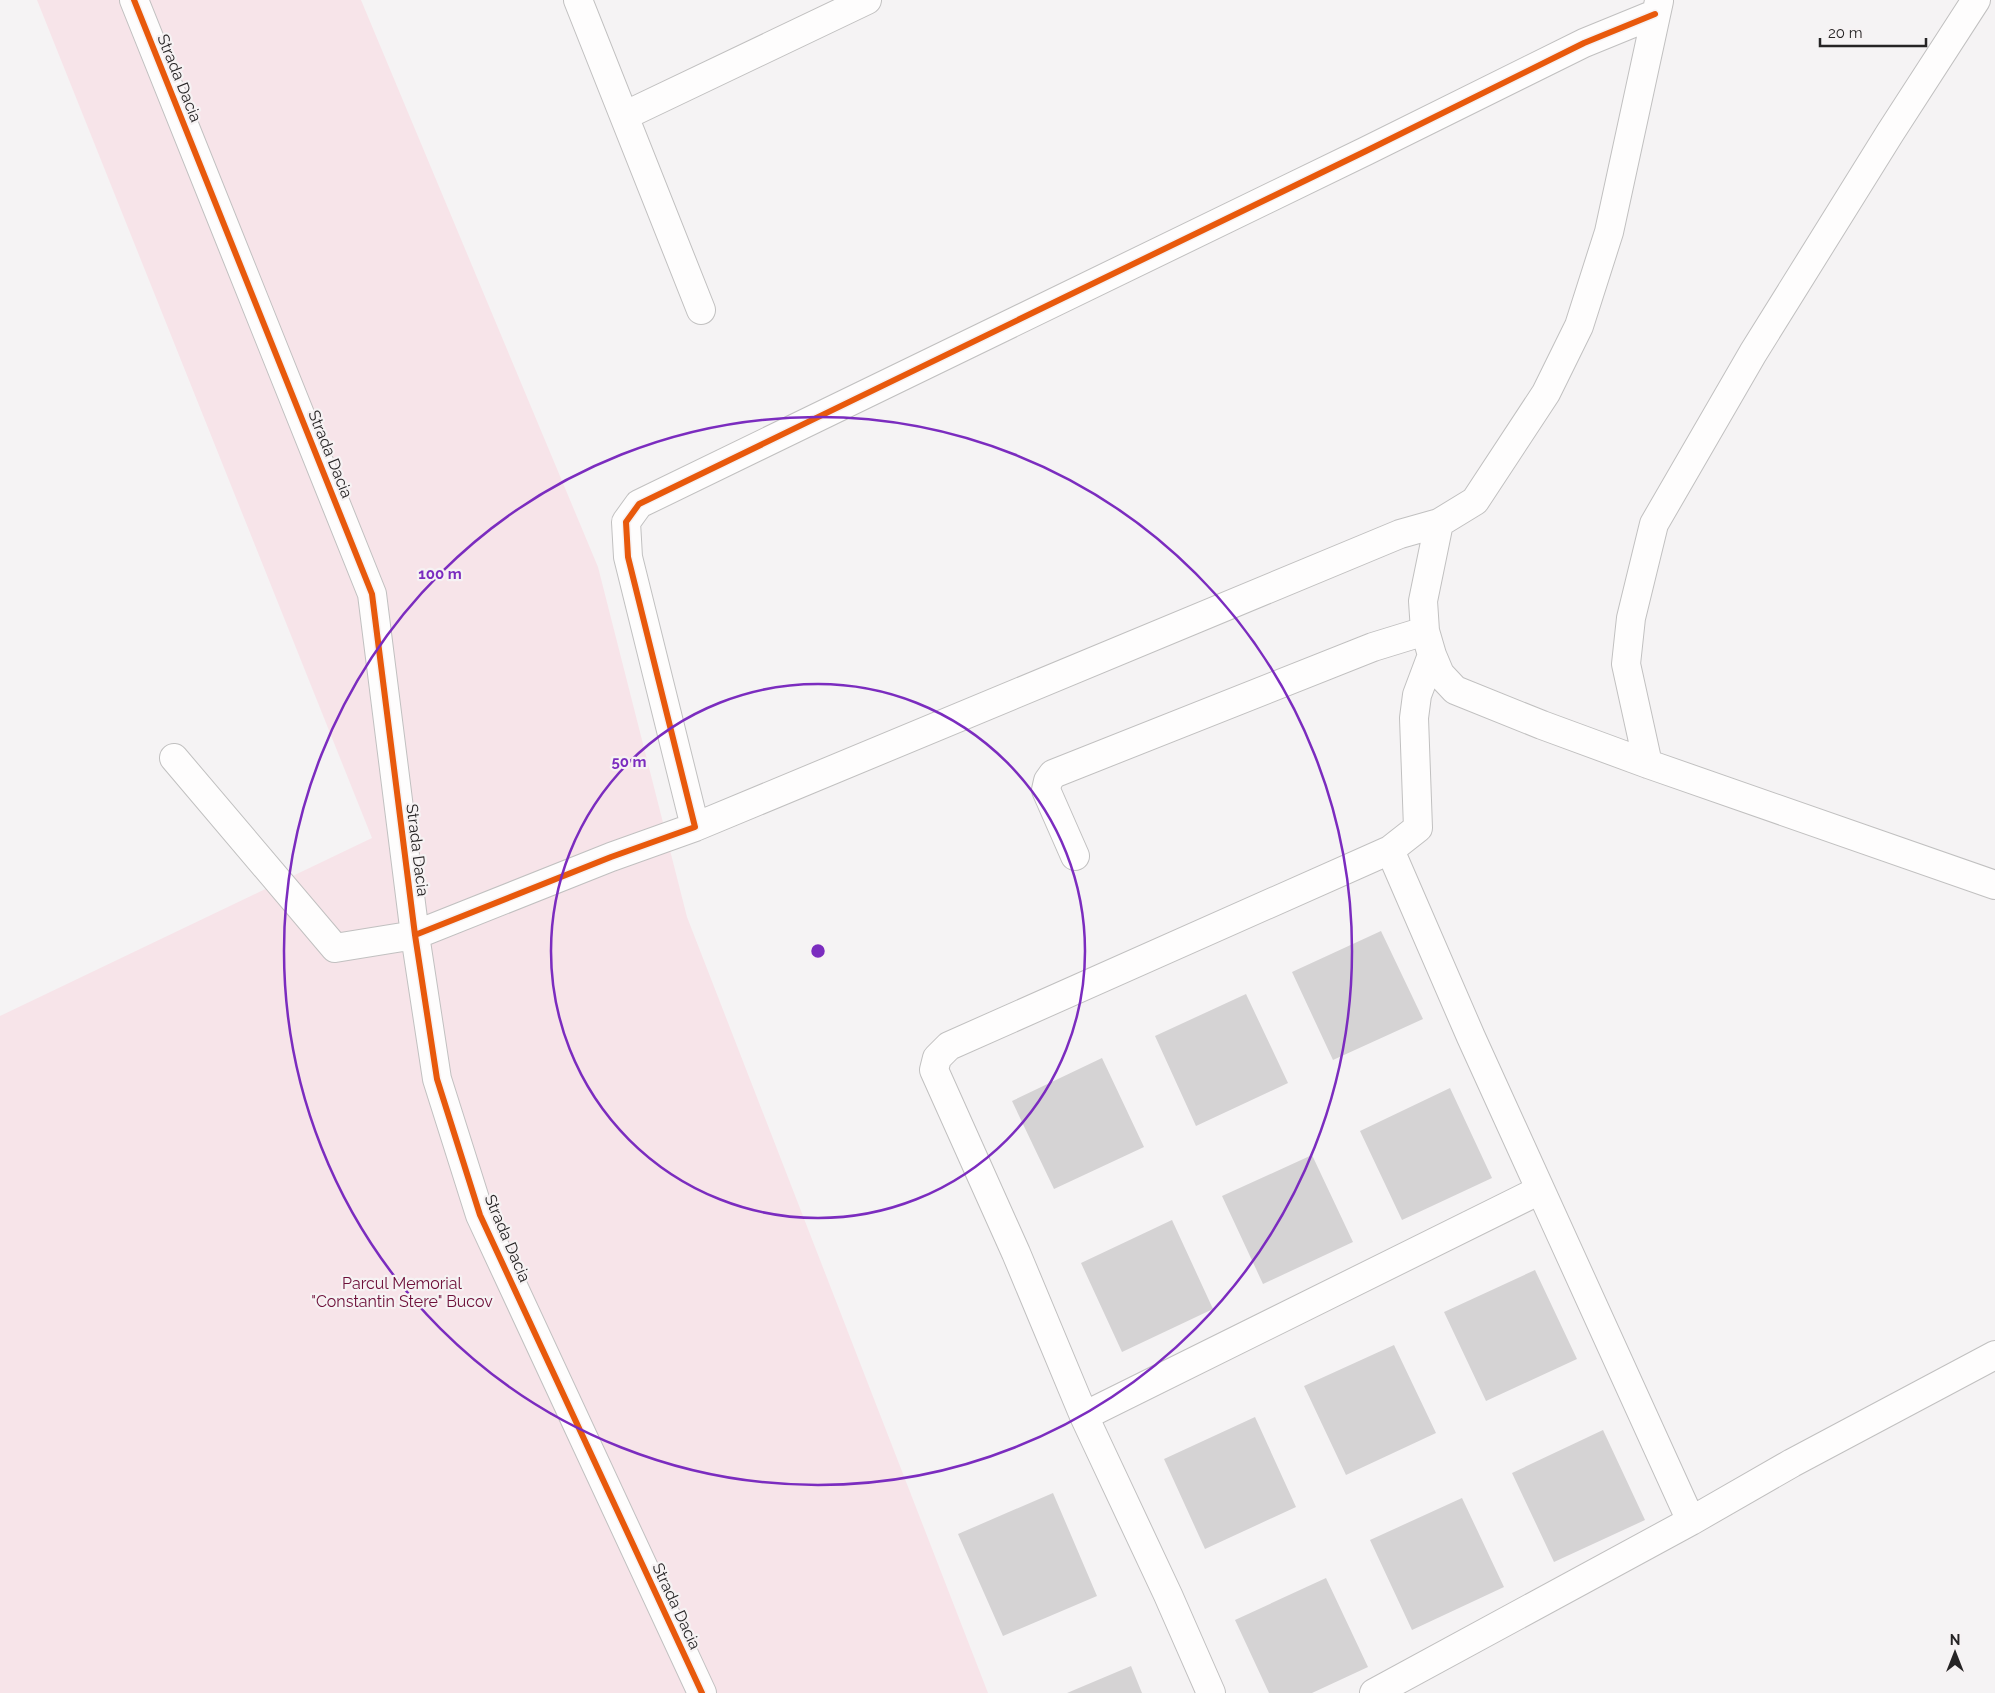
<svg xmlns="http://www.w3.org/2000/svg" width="1995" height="1693" font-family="Raleway,sans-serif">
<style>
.green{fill:#f7e4e9}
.building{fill:#d5d3d4}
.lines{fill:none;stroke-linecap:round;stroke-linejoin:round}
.minor-casing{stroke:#c1c0c0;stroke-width:30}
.minor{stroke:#fefdfd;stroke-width:28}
.cycleway-casing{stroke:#f6f2f3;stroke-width:9}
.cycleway{stroke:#e8590c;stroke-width:6}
.ring{fill:none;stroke:#7b2cbf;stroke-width:2.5}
.labels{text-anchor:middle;stroke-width:4.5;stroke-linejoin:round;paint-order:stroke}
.street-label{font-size:16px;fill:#262425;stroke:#f6f2f3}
.park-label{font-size:16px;fill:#6d0f39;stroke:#f6f2f3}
.centre{fill:#7b2cbf;stroke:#f6f2f3;stroke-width:2.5}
.ring-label{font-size:15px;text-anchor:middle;font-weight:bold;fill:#7b2cbf;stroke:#f6f2f3;stroke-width:4.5;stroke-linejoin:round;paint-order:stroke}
</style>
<rect width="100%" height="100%" fill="#f5f3f4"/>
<path class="green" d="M37,0H361L598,567L687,917L988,1693H0V1016L372,838Z"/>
<path class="building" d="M1381,931L1423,1019L1333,1060L1292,972Z
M1246,994L1288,1083L1196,1126L1155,1036Z
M1102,1058L1144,1147L1054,1189L1012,1101Z
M1450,1088L1492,1178L1402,1220L1360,1131Z
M1312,1155L1353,1242L1263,1284L1222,1196Z
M1172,1220L1213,1309L1122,1352L1081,1263Z
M1535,1270L1577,1359L1486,1401L1444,1312Z
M1394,1345L1436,1433L1346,1475L1304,1386Z
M1255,1417L1296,1507L1205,1549L1164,1459Z
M1603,1430L1645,1520L1554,1562L1512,1473Z
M1053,1493L1097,1596L1003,1636L958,1534Z
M1462,1498L1504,1587L1412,1630L1370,1540Z
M1326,1578L1368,1667L1312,1693H1269L1235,1620Z
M1131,1666L1142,1693H1067Z"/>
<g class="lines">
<g class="minor-casing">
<path id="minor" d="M134,0L372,594L415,935L437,1079L480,1215L702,1693
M578,0L701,310
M1659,1L1609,232L1579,326L1546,393L1475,501L1439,523L1423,601L1425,631L1432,655L1440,674L1455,690L1542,725L1648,764L1995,885
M624,116L867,0
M174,758L335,948L415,935L611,857L695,827L628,557L626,522L639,504L1366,151L1584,43L1655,14
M1648,764L1626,664L1631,618L1654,524L1753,353L1890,133L1976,0
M695,827L1400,534L1439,523
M1390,850L1471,1037L1691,1521
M1075,856L1046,790L1048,781L1053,774L1373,647L1425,631
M1084,1416L1540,1190
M1211,1693L1168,1595L1084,1416L1016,1253L934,1070L937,1058L949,1046L1390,850L1418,828L1414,718L1417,695L1432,655
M1374,1693L1691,1521L1792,1463L1995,1355"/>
</g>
<use href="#minor" class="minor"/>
<g class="cycleway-casing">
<path id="cycleway" d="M134,0L372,594L415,935L437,1079L480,1215L702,1693
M415,935L611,857L695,827L628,557L626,522L639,504L1366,151L1584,43L1655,14"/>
</g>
<use href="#cycleway" class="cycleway"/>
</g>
<g class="ring">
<circle cx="818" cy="951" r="267"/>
<circle cx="818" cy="951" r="534"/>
</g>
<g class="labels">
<g class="street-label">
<text transform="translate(180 78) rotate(68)" y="6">Strada Dacia</text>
<text transform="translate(331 454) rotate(68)" y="6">Strada Dacia</text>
<text transform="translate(418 850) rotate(83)" y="6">Strada Dacia</text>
<text transform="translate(508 1238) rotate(67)" y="6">Strada Dacia</text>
<text transform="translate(677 1606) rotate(65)" y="6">Strada Dacia</text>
</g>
<g class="park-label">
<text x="402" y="1289">Parcul Memorial<tspan x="402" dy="18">"Constantin Stere" Bucov</tspan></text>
</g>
</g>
<circle cx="818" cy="951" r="8" class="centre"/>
<g class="ring-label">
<text x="440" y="579">100 m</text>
<text x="629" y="767">50 m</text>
</g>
<g transform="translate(1955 1653)" stroke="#f6f2f3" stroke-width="4" paint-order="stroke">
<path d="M0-4L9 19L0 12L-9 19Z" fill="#262425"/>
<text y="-8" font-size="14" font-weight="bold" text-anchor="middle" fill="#262425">N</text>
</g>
<path d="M1820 38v8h106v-8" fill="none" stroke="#262425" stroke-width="2.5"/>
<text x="1828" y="38" font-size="15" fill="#262425" stroke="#f6f2f3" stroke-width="4" paint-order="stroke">20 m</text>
</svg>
